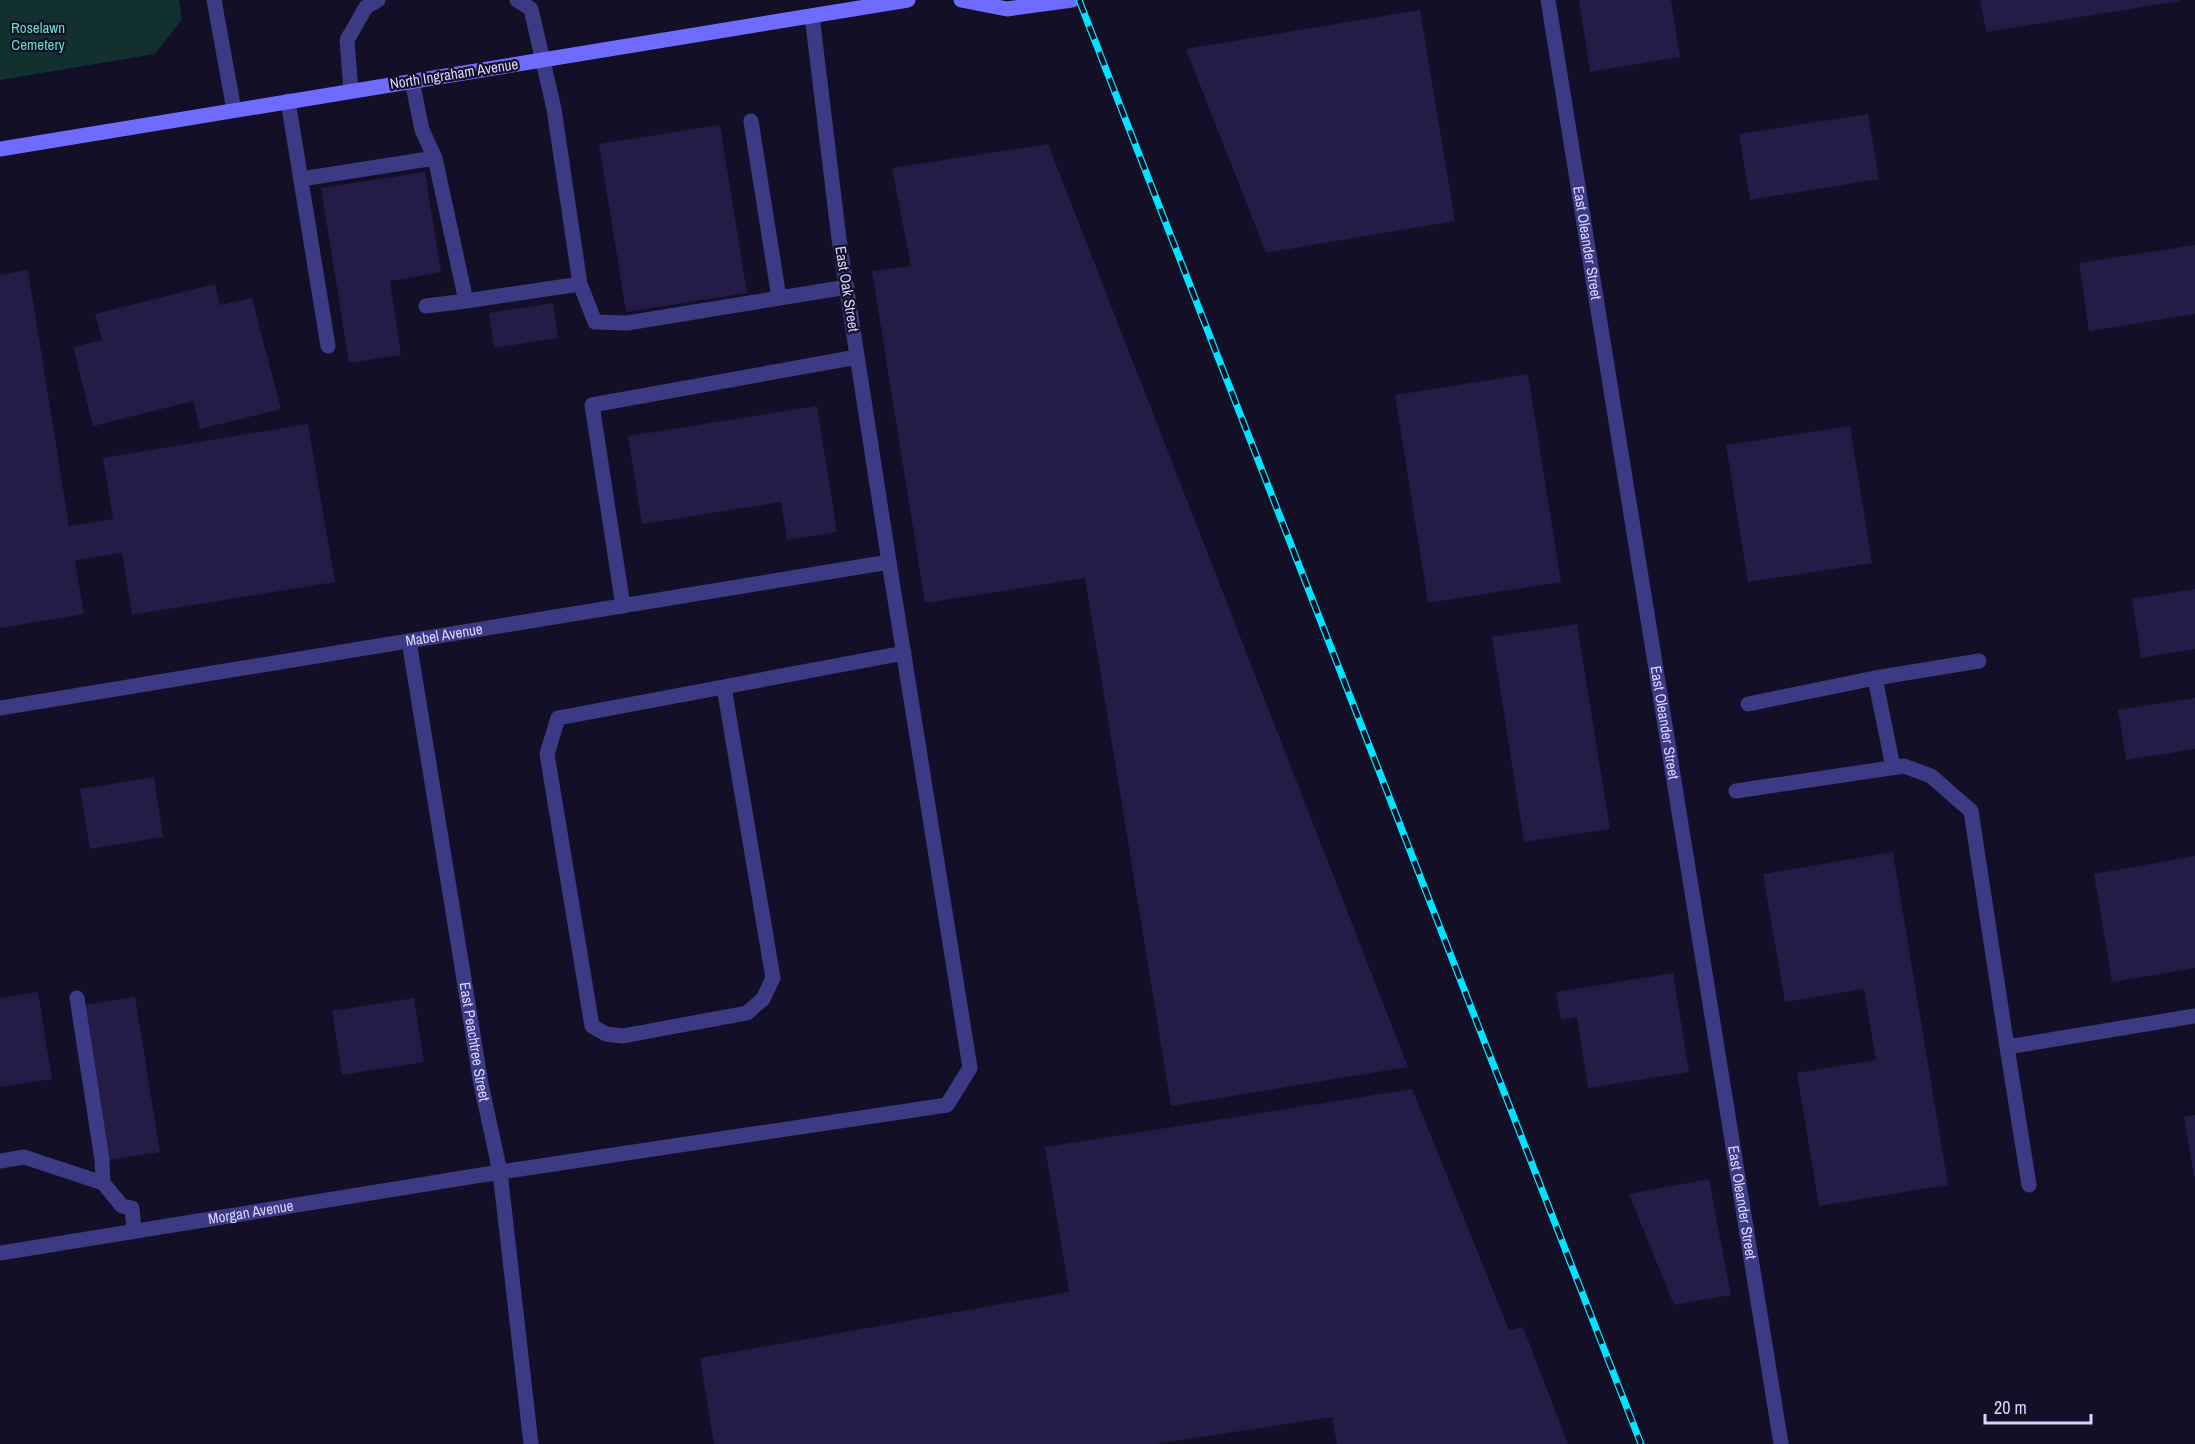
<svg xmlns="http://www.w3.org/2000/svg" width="2195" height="1444" font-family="'Archivo Narrow',sans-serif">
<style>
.green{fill:#12302f}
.building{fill:#241b47}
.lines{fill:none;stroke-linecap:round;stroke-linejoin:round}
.lane{stroke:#3d3a85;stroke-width:15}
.street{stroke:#3d3a85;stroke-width:15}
.secondary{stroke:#6f6bff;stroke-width:15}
.rail-casing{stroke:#00e5ff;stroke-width:7}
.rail{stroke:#130f26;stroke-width:4.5;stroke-dasharray:14;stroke-linecap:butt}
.labels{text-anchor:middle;stroke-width:4.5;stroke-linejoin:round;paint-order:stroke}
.park-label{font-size:15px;fill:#5fe0c0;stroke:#130f26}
.street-label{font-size:15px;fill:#d9d4ff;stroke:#130f26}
</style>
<rect width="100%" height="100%" fill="#130f26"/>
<path class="green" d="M0,0H179L182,19L155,54L0,80Z"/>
<path class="building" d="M1579,0H1671L1680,57L1590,72Z
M1980,0H2180V1L1986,32Z
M1420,10L1455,221L1266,253L1186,49Z
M1868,114L1879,179L1750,200L1739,134Z
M720,125L747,293L626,312L599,144Z
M1048,144L1408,1067L1171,1106L1085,578L925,603L872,271L911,266L892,168Z
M425,172L441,272L390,281L401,355L349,363L321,188Z
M2195,245V314L2089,331L2079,263Z
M28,270L69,526L113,519L103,458L308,424L335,582L132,615L122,553L75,560L84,614L0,628V275Z
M215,284L220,305L252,298L281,409L200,429L193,401L93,426L73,347L102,340L95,314Z
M553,303L558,338L494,348L489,313Z
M1528,374L1561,582L1428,603L1395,395Z
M817,406L837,532L787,540L781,502L642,524L628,436Z
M1850,426L1872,563L1748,582L1726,445Z
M2195,589V649L2141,658L2132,599Z
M1577,624L1610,829L1524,842L1492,637Z
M2195,698V749L2126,760L2118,710Z
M154,777L163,837L90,849L80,789Z
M1893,852L1948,1185L1819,1206L1797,1073L1876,1060L1864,989L1785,1002L1763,874Z
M2195,856V968L2112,982L2094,874Z
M1673,973L1689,1072L1588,1088L1577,1017L1561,1020L1556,992Z
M38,992L52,1079L0,1087V998Z
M135,997L160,1152L109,1160L84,1005Z
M414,998L424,1062L342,1075L332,1011Z
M1412,1089L1509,1330L1523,1327L1568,1444H1337L1332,1417L1155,1444H714L700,1358L1069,1292L1045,1147Z
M2195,1115V1176H2194L2184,1117Z
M1709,1179L1731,1295L1674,1305L1629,1194Z"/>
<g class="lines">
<path class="lane" d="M412,81L422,130L435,158
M351,91L347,40L366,7L378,0
M288,101L328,346
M751,121L779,298
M301,179L435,158L466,301L580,284L554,109L531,9L517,0
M580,284L595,322L627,323L847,287
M426,306L466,301
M623,606L592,405L857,357
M1875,678L1979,661
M724,687L773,978L763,999L747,1013L623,1036L606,1034L592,1026L547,754L558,718L904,653
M1748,704L1875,678L1893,767
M1736,791L1904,766L1931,776L1971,811L2007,1047L2195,1016
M77,998L102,1160L103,1183
M2007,1047L2029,1185
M0,1161L24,1157L103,1183L122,1206L132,1208L134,1231
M500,1172L947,1105L970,1068L889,562"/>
<g class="street">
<path d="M214,0L234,110"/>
<path id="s1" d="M1548,0L1781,1444"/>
<path id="s2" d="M409,641L481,1084L500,1172L531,1444"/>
<path id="s3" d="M0,708L889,562L839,239L812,16"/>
<path id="s4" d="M0,1253L500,1172"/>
</g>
<path class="secondary" d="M961,0L1007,9L1072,0
M0,149L908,0"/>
<g class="rail-casing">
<path id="rail" d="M1079,0L1641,1444"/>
</g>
<use href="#rail" class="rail"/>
</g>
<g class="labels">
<g class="park-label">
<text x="38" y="33">Roselawn<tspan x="38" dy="17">Cemetery</tspan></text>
</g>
<g class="street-label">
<text transform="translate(454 74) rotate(-9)" y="5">North Ingraham Avenue</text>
<text dy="5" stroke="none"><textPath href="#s1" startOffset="246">East Oleander Street</textPath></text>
<text transform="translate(847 289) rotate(81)" y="5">East Oak Street</text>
<text dy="5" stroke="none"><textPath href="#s3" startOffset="450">Mabel Avenue</textPath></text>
<text dy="5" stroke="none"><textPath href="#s1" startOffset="732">East Oleander Street</textPath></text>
<text dy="5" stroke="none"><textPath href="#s2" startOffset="406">East Peachtree Street</textPath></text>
<text dy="5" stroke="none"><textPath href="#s1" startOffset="1218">East Oleander Street</textPath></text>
<text dy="5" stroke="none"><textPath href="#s4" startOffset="254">Morgan Avenue</textPath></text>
</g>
</g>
<path d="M1985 1414v9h106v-9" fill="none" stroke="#d9d4ff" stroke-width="3"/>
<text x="1994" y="1414" font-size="18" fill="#d9d4ff" stroke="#130f26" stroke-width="4.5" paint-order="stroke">20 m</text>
</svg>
